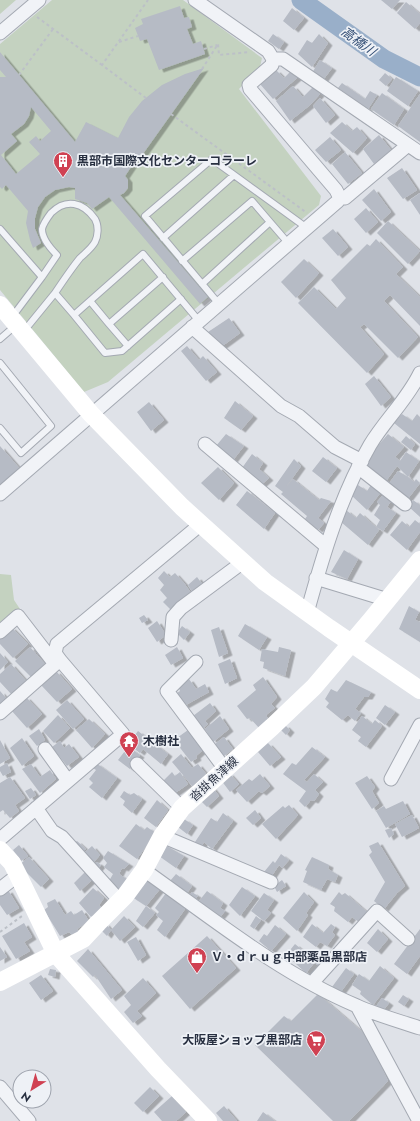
<svg xmlns="http://www.w3.org/2000/svg" width="420" height="1121" font-family="Jost,'Noto Sans JP',sans-serif">
<style>
.green{fill:#c4d2c0}
.lines{fill:none;stroke-linecap:round;stroke-linejoin:round}
.river{stroke:#99afc9;stroke-width:19}
.building{fill:#b6bbc5;fill-rule:evenodd;filter:url(#shadow)}
.lane-casing{stroke:#a4a9b2;stroke-width:8}
.street-casing{stroke:#a4a9b2;stroke-width:15}
.path{stroke:#bcc0c7;stroke-width:2;stroke-dasharray:3 3;stroke-linecap:butt}
.lane{stroke:#f1f3f7;stroke-width:6}
.street{stroke:#f1f3f7;stroke-width:13}
.secondary{stroke:#fff;stroke-width:18}
.labels{text-anchor:middle;stroke-width:3.5;stroke-linejoin:round;paint-order:stroke}
.poi-label{font-size:12px;font-weight:bold;fill:#272f40;stroke:#eef1f6;text-anchor:start}
.street-label{font-size:12px;fill:#272f40;stroke:#eef1f6}
.water-label{font-size:13px;font-style:italic;fill:#314d74;stroke:#eef1f6}
</style>
<defs>
<filter id="shadow"><feDropShadow dx="4.5" dy="2.5" stdDeviation="0" flood-color="#0004"/></filter>
</defs>
<rect width="100%" height="100%" fill="#dfe2e8"/>
<path class="green" d="M0,0H16L0,14Z
M52,0H183L262,58L260,67L239,89L321,196L319,205L108,382L84,392L0,290V44Z
M0,574L11,575L14,600L20,609L0,625Z"/>
<g class="lines">
<path class="river" d="M301,0L384,59L420,77"/>
</g>
<path class="building" d="M381,0H400L392,9Z
M406,2L420,14V23L415,29L397,13Z
M180,6L184,18L189,17L192,27L187,29L193,44L201,41L205,54L159,70L147,39L140,41L135,28L143,24L141,19Z
M292,8L304,18L294,30L283,21Z
M273,34L284,42L279,49L268,41Z
M319,34L328,43L312,67L298,54L307,40L312,43Z
M0,52L75,142L86,122L118,138L129,117L142,101L162,85L185,74L204,68L135,165L133,164L125,176L128,180V188L124,193L120,195L208,297L200,304L109,197L92,209L87,203L75,199V188L69,187L55,190L45,197L38,207L35,218V229L41,243L33,248L30,240L26,223L28,211L6,185L2,189L0,187V77H6L0,70ZM31,107L51,131L40,141L36,136L29,142L40,154L16,174L1,155L17,141L11,134L24,124L29,116Z
M320,60L332,68L323,80L312,73Z
M276,70L284,78L291,71L298,77L273,99L260,84Z
M385,73L392,79L386,86L379,80Z
M396,77L418,91L408,106L387,91Z
M342,83L365,99L370,91L377,95L368,109L338,88Z
M293,86L303,97L313,87L320,94L310,105L290,121L276,101Z
M382,93L404,109L394,125L371,109Z
M420,94V142L398,126Z
M320,98L335,115L326,123L313,106Z
M342,122L352,131L357,127L367,138L353,153L330,133Z
M379,135L391,150L374,164L363,149Z
M330,137L341,150L326,162L315,150Z
M345,152L362,173L348,184L332,164Z
M402,168L417,190L403,199L387,178Z
M374,189L391,212L381,221L362,200Z
M420,193V215L410,200Z
M366,208L378,222L366,233L354,219Z
M388,221L420,251L408,264L377,233Z
M333,229L348,247L338,256L322,238Z
M376,239L403,267L396,274L420,297V326L390,295L384,301L418,337L398,358L364,324L360,327L384,354L367,373L298,303L314,287L336,309L346,298L331,280L367,244L370,246Z
M304,259L319,273L296,298L281,282Z
M229,318L240,333L221,347L208,332Z
M187,346L199,360L203,356L217,372L206,381L181,351Z
M374,376L391,397L381,406L365,384Z
M235,401L253,416L241,430L224,418Z
M149,402L164,420L151,431L137,412Z
M402,414L412,421L417,414L420,417V444L394,423Z
M226,434L244,446L233,460L216,446Z
M388,434L404,447L395,457L400,461L406,452L419,461L408,477L414,482L416,479L420,483L407,500L388,485L398,471L408,477L397,466L386,481L365,466L375,449Z
M406,436L415,444L411,450L401,442Z
M0,446L20,469L0,486Z
M252,454L263,463L259,469L269,478L261,485L242,468Z
M323,457L337,468L326,482L312,471Z
M294,459L301,466L286,487L293,479L319,500L321,498L331,501L318,518L324,523L318,530L305,519L307,516L281,494L283,492L275,486Z
M218,467L234,483L219,500L201,483Z
M358,485L367,491L371,485L381,492L367,510L351,495Z
M247,491L275,513L264,529L236,505Z
M383,495L391,501L387,507L396,513L383,531L376,527L380,520L374,515L380,505L377,502Z
M413,500L420,505V517L409,507Z
M346,510L356,518L360,513L379,530L368,545L341,522Z
M415,520L420,524V532L407,550L390,535L402,521L409,527Z
M344,550L358,559L347,579L331,572Z
M164,571L170,577L175,573L184,583L191,593L171,610L163,602L167,598L160,590L164,585L158,578Z
M197,577L203,585L193,593L188,585Z
M409,606L419,612L415,620L420,622V642L399,629Z
M144,615L148,620L142,623L139,618Z
M157,621L166,635L157,642L148,628Z
M245,624L267,637L259,650L238,636Z
M182,626L190,632L184,640L177,633Z
M11,627L28,644L13,658L0,644V638Z
M219,627L228,653L219,657L211,630Z
M30,647L46,665L32,678L15,661Z
M177,647L183,658L171,665L165,655Z
M279,647L291,650L285,676L263,668L264,662L260,661L262,649L278,652Z
M0,653L8,662L0,670Z
M230,659L237,678L225,684L218,664Z
M11,664L27,682L12,695L0,682V674Z
M56,671L72,689L57,702L41,685Z
M263,677L277,697L271,704L275,708L266,715L268,719L259,728L250,718L247,719L237,706L256,690L253,685Z
M189,679L196,689L205,684L209,692L184,706L177,693L180,691L178,685Z
M346,680L371,692L368,697H364L355,709L361,713L355,721L348,715L342,720L326,707L329,703L325,699L331,689L337,692Z
M0,691L7,699L0,706Z
M26,697L42,714L27,728L11,710Z
M67,700L84,719L73,729L56,710Z
M210,703L216,711L205,721L208,724L202,729L193,716Z
M385,705L395,712L385,725L376,718Z
M58,715L70,728L54,743L43,731Z
M220,716L229,729L213,742L205,729Z
M362,716L372,724L375,720L382,726L366,747L358,741L361,737L352,730Z
M89,719L105,734L92,748L76,730Z
M285,725L290,730L286,735L280,729Z
M39,729L45,740L37,746L29,736Z
M188,730L204,749L196,756L197,758L191,762L174,740Z
M138,731L168,754L161,764L143,749L140,753L128,744Z
M224,737L233,749L224,756L215,744Z
M22,738L34,756L22,766L10,748Z
M0,740L10,758L0,764Z
M60,741L64,748L69,744L79,757L67,766L52,747Z
M268,743L281,757L270,766L258,752Z
M128,747L140,755L130,769L118,760Z
M312,747L325,757L304,780L307,782L314,774L323,782L315,790L319,794L314,801L311,800L305,807L299,801L306,791L283,774L292,763L296,765Z
M181,754L192,768L198,764L207,775L193,787L172,762Z
M7,763L11,772L3,776L0,771V767Z
M96,763L117,778L102,798L89,787L93,783L89,779L96,770L93,768Z
M31,764L40,777L50,770L56,779L40,793L22,769Z
M172,772L175,776L180,772L188,784L174,794L163,781Z
M229,773L239,784L230,792L221,780Z
M260,774L270,786L262,793L259,791L247,802L236,790L249,779L252,781Z
M367,776L375,787L372,791L379,803L372,809L355,783Z
M10,777L25,798L15,805L19,811L10,818L3,810L0,812V783Z
M212,787L219,796L207,807L200,800Z
M31,788L36,795L30,799L25,791Z
M124,791L130,795L134,793L142,799L132,813L123,805L125,801L120,797Z
M157,800L168,810L156,827L144,818Z
M403,801L410,814L386,828L376,811L384,806L386,809Z
M289,805L298,815L276,839L262,824L283,806L285,808Z
M255,810L261,818L253,825L246,818Z
M223,813L233,821L212,849L204,842L201,847L195,842L211,818L217,822Z
M412,815L419,828L402,837L395,824Z
M184,819L193,825L187,834L178,827Z
M136,824L144,830L147,827L157,834L153,837L137,859L119,846Z
M391,828L394,834L389,838L385,830Z
M77,841L86,849L81,852L73,844Z
M378,842L405,886L397,893L384,909L374,901L385,882L369,855L372,852L369,846Z
M19,845L28,856L21,861L13,850Z
M165,845L184,856L176,868L159,856Z
M92,846L100,855L92,864L83,854Z
M108,851L129,864L124,869L122,868L119,874L128,880L120,890L109,881L113,874L104,867L107,863L103,858Z
M281,854L289,860L282,868L279,865L271,877L264,872L273,861L275,863Z
M29,857L49,879L41,887L19,865Z
M312,857L329,865L328,869L338,875L335,882L327,879L321,890L303,882L307,871L305,870Z
M97,862L101,865L97,870L93,865Z
M87,870L94,878L80,891L74,883Z
M176,874L192,886L187,893L170,881Z
M145,878L160,889L146,906L132,897Z
M282,880L286,886L277,892L274,886Z
M242,887L255,896L240,916L229,905Z
M93,888L104,898L99,905L102,909L91,917L79,903Z
M8,890L19,908L7,915L0,905V895Z
M207,891L223,903L220,908L225,911L220,917L199,901Z
M192,892L198,896L195,899L190,895Z
M304,892L314,902L306,913L308,915L297,931L283,918Z
M339,892L342,895L345,893L368,913L359,922L352,917L348,922L334,911L335,907L330,904Z
M166,893L185,909L165,937L157,930L163,921L156,915L159,912L155,908Z
M264,893L274,900L267,910L271,913L264,921L251,911Z
M55,899L65,915L71,911L74,915L82,910L89,921L77,929L79,932L73,936L69,932L60,936L44,910L48,907L47,903Z
M146,906L155,913L143,927L136,921Z
M124,916L135,927L120,941L111,930Z
M256,916L261,920L254,929L250,926Z
M24,923L32,937L24,942L30,951L16,959L2,936Z
M105,923L111,930L107,936L101,930Z
M312,924L323,933L331,924L335,927L332,932L335,935L327,946L320,942L316,947L303,937Z
M275,925L286,934L271,951L259,941L264,934L267,936Z
M378,929L388,939L377,952L367,943Z
M420,929V956L407,974L394,964Z
M207,936L236,968L190,1009L162,976Z
M136,937L146,955L138,961L127,942Z
M295,944L311,957L317,950L325,957L318,965L314,963L306,973L286,955Z
M0,947L7,957L0,961Z
M88,949L122,990L111,999L95,975L93,977L77,961Z
M380,966L394,978L373,1005L360,994L361,991L352,985L359,974L369,981Z
M346,968L354,974L340,993L332,987Z
M50,969L56,970L55,977L48,975Z
M41,975L53,991L41,1000L29,983Z
M143,978L156,993L137,1011L142,1016L133,1023L124,1012L131,1005L124,996Z
M318,994L367,1036L388,1081L349,1121H333L255,1045L284,1016L291,1021Z
M403,995L409,999L404,1006L398,1002Z
M382,998L389,1003L382,1012L375,1008Z
M150,1087L159,1096L143,1112L134,1103Z
M172,1096L186,1112L176,1121H162L154,1112Z
M224,1106L237,1121H223L216,1113Z
M263,1112L275,1121H257Z"/>
<g class="lines">
<g class="lane-casing">
<path id="lane" d="M0,229L42,277L12,317
M163,238L234,175
M182,261L252,201L270,222
M42,277L57,255C50,248 42,239 42,229C43,224 48,217 51,213C66,198 83,202 95,219C99,226 98,236 95,242C91,249 85,253 80,258C71,269 63,281 55,293
M202,284L270,222L289,244
M181,299L122,351L105,353L74,315L143,254L199,321
M90,301L109,324
M219,304L145,216L212,159L307,228
M24,331L55,293L74,315
M0,339L15,326
M128,346L109,324L163,277
M0,363L51,426L21,453L0,428"/>
</g>
<g class="street-casing">
<path id="street" d="M195,0L268,51L273,59H283L420,153
M0,33L39,0
M339,196L345,198L408,145
M192,327L281,406L299,416L335,447L362,461
M205,444L326,546
M358,467L405,504
M0,494L338,201L339,196L336,190L250,89L249,85L272,65L273,59
M316,578L388,600
M307,613C323,555 340,497 370,445C385,420 407,400 420,373
M0,632L18,616L55,664
M171,640L173,617L181,608L243,562
M196,662L167,691L225,769
M0,713L60,660
M45,749L68,781
M137,764L182,808
M391,779L420,725
M36,808L52,831L62,837L120,901
M162,836L271,882
M0,839L123,734L60,660L55,653L57,644L201,524
M144,870C212,918 279,973 357,1006C377,1015 399,1021 420,1028
M0,889L18,875
M312,983L377,911L408,939
M357,1006L419,1121
M0,1087L29,1121"/>
</g>
<path class="path" d="M37,17L102,65
M119,42L138,36
M204,49L217,45
M202,69L218,44L219,55L250,52
M19,75L53,29
M146,98L102,65L148,0
M171,114L307,213
M0,932L22,916"/>
<use href="#lane" class="lane"/>
<use href="#street" class="street"/>
<path class="secondary" d="M0,305L91,414L182,507L265,582L329,628L420,690
M0,850L12,863L18,875L56,954L158,1069L208,1121
M0,982L83,939L98,923L125,896L144,870L162,836L182,808L272,727L314,687L371,620L420,560"/>
</g>
<defs>
<g id="building-pin" transform="scale(1)"><path d="M0 17L-7.5 6A9.5 9.5 0 1 1 7.5 6Z" fill="#d04152" stroke="#eef1f6"/><path d="M-4-6H4V6H1V3H-1V6H-4ZM-2.5-4.3h1.7v1.8h-1.7ZM.8-4.3h1.7v1.8H.8ZM-2.5-1h1.7V.8h-1.7ZM.8-1h1.7V.8H.8Z" fill="#fff"/></g>
<g id="temple-pin" transform="scale(1)"><path d="M0 17L-7.5 6A9.5 9.5 0 1 1 7.5 6Z" fill="#d04152" stroke="#eef1f6"/><path d="M0-6L5-2H3V0L6.5 2.5H4V6H1.5V3h-3V6H-4V2.5H-6.5L-3 0V-2H-5Z" fill="#fff"/></g>
<g id="shop-pin" transform="scale(1)"><path d="M0 17L-7.5 6A9.5 9.5 0 1 1 7.5 6Z" fill="#d04152" stroke="#eef1f6"/><path d="M-5-2.5h2.3a2.7 3.5 0 0 1 5.4 0H5L5.5 6h-11ZM-1.5-2.5h3a1.5 2.3 0 0 0-3 0Z" fill="#fff"/></g>
<g id="supermarket-pin" transform="scale(1)"><path d="M0 17L-7.5 6A9.5 9.5 0 1 1 7.5 6Z" fill="#d04152" stroke="#eef1f6"/><path d="M-6-5.5h2.5l.6 2H6L4.5 2H-2.5L-4.4-4H-6ZM-1.5 3.2a1.3 1.3 0 1 0 .1 0ZM3 3.2a1.3 1.3 0 1 0 .1 0Z" fill="#fff"/></g>
</defs>
<g fill-rule="evenodd">
<use href="#building-pin" x="63" y="161"/>
<use href="#temple-pin" x="129" y="741"/>
<use href="#shop-pin" x="197" y="957"/>
<use href="#supermarket-pin" x="316" y="1040"/>
</g>
<g class="labels">
<g class="poi-label">
<text x="77" y="165">黒部市国際文化センターコラーレ</text>
<text x="143" y="745">木樹社</text>
<text x="211" y="961">Ｖ・ｄｒｕｇ中部薬品黒部店</text>
<text x="302" y="1044" text-anchor="end">大阪屋ショップ黒部店</text>
</g>
<g class="street-label">
<text transform="translate(214 779) rotate(-42)" y="4">沓掛魚津線</text>
</g>
<g class="water-label">
<text transform="translate(359 41) rotate(36)" y="5">高橋川</text>
</g>
</g>
<g transform="translate(32 1089) rotate(217)"><circle r="19" fill="#eef1f6" stroke="#9ea3ad"/>
<path d="M0-3L7 15L0 10L-7 15Z" fill="#d04152"/>
<text y="-6" font-size="11" font-weight="bold" text-anchor="middle" fill="#272f40">N</text>
</g>
</svg>
